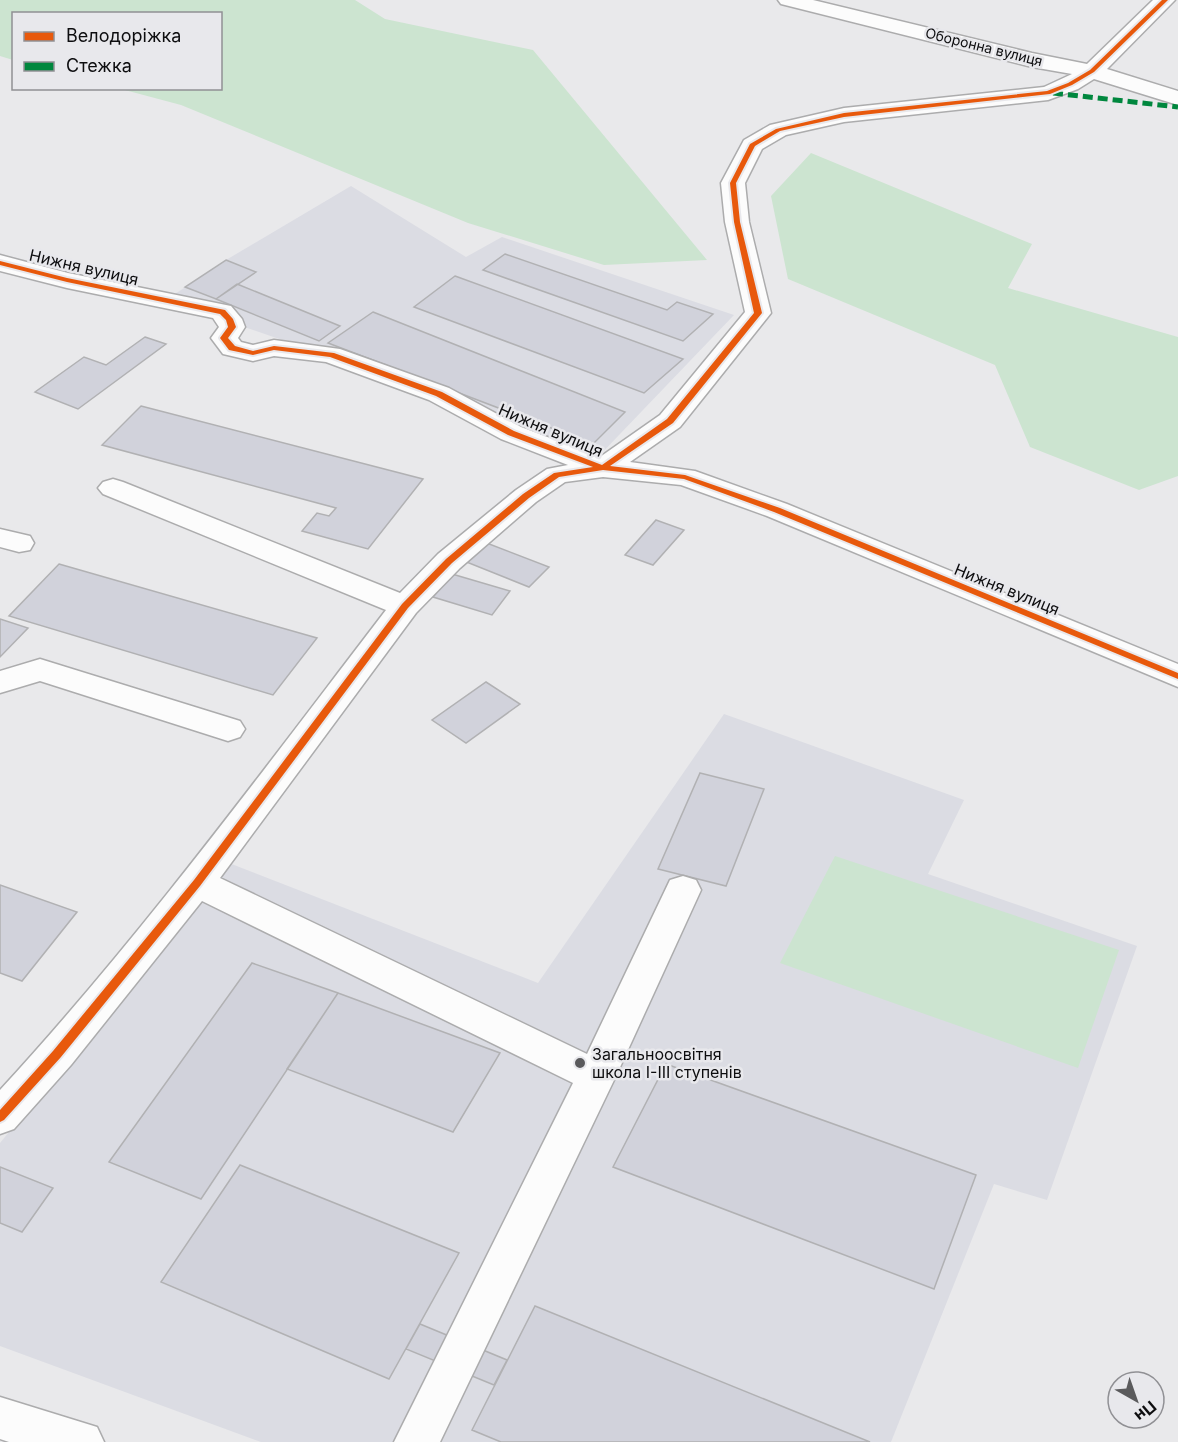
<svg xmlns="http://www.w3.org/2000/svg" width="1178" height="1442" font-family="Inter,sans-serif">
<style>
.built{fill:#dbdce3}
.green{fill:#cce4d0}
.building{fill:#d1d2db;stroke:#b1b1b3;stroke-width:1.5}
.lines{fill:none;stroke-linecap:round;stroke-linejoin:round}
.minor-casing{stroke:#acacad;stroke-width:3}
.minor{fill:#fcfcfc;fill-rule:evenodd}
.quiet{stroke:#00873e;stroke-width:5;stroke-dasharray:10 5;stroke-linecap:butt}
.cycleway-casing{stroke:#e8e8ec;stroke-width:4}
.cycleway{fill:#e8590c;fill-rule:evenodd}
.poi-dot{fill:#5a5a5c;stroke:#e8e8ec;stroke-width:2}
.labels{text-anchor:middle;stroke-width:5;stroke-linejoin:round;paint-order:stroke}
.far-street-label{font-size:14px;fill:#0d0d0f;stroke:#e8e8ec}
.street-label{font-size:16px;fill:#0d0d0f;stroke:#e8e8ec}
.poi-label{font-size:16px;fill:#0d0d0f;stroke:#e8e8ec;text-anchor:start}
</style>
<rect width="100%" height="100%" fill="#e9e9eb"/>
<path class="built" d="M351,186L466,257L502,237L734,315L597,458L308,349L166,300L226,260Z
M724,714L964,800L928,874L1137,946L1047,1200L994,1184L891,1442H261L0,1346V1143L229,863L538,983Z"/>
<path class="green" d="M0,0H355L385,19L533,50L707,260L604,265L468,223L181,105L121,89L220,88V14H14L13,60L0,56Z
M811,153L1032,244L1008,288L1178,337V476L1139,490L1030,447L995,365L788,279L771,196Z
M835,856L1119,950L1078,1068L780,963Z"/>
<path class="building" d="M505,254L667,310L677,302L713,314L683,341L483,270Z
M226,260L256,272L216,299L185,287Z
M455,276L683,359L644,393L414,307Z
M237,284L340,326L319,341L216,299Z
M373,312L625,412L593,444L328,343Z
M145,337L166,344L78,409L35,392L84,357L106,365Z
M141,406L423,479L368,549L302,531L317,513L329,516L336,508L102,445Z
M656,520L684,530L653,565L625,555Z
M484,542L549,567L529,587L464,561Z
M59,564L317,638L273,695L9,616Z
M452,574L510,591L492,615L433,597Z
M0,619L28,628L0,657Z
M486,682L520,704L466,743L432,720Z
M700,773L764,789L726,886L658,869Z
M0,885L77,912L22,981L0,973Z
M252,963L338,993L201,1199L109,1162Z
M338,993L500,1053L453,1132L287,1069Z
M666,1064L976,1175L934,1289L613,1167Z
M240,1165L459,1253L389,1379L161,1282Z
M0,1167L53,1188L22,1232L0,1223Z
M535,1306L870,1442H501L472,1430Z
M420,1324L507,1360L494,1385L406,1349Z"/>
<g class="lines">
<g class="minor-casing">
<path id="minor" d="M778,0H813L1032,53L1087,64L1153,0H1175L1107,69L1178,91V105L1094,79L1078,89L1048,100L844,122L786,135L762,149L745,183L749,222L771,313L680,427L630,462L695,471L787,504L1178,664V687L767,516L681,485L603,477L565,482L536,502L460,568L416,613L220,878L587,1054L670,880L683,876L696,880L701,890L616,1076L440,1442H394L573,1083L202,901L71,1065L14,1129L0,1134V1090C139,939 261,773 386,610L103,494L98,488L103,482L113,479L123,482L400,593L438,554L516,490L547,469L568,465L501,439L429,400L326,362L274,356L253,361L223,354L211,338L219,327L213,318L67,288L0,271V255L68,273L231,306L242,319L245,327L238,338L241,342L253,345L274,340L340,349L449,388L521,427L600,457L660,415L745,312L725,222L721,183L744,140L770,125L844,108L1044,87L1072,74L1032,67L781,4Z
M0,529L30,536L34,543L30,550L19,552L0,547Z
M40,659L240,721L245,729L240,737L228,741L40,681L0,693V671Z
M0,1397L97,1427L104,1442H9L0,1439Z"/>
</g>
<use href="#minor" class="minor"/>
<path class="quiet" d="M1053,93L1178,107"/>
<g class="cycleway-casing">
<path id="cycleway" d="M1162,0H1168L1094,72L1072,85L1050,94L844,117L780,131L755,146L736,183L740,222L762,313L673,423L610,466L685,475L780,508L1178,673V679L774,512L684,479L603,470L559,477L529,498L452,563L408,608L200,886L61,1057L4,1120L0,1122V1110L53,1051L194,880L402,604L446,559L523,494L554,473L593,467L508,435L436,396L330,357L274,350L253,355L229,350L220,338L228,327L226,320L220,314L67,282L0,265V261L67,278L225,310L233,319L236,327L228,338L235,346L253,351L274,346L334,353L442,392L514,431L602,465L667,419L754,313L734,222L730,183L750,144L776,129L844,113L1047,91L1068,83L1090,70Z"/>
</g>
<use href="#cycleway" class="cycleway"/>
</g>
<circle class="poi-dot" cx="580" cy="1063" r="6"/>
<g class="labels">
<g class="far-street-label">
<text transform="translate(984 47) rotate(14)" y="5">Оборонна вулиця</text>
</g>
<g class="street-label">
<text transform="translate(84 267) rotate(13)" y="6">Нижня вулиця</text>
<text transform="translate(551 430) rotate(23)" y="6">Нижня вулиця</text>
<text transform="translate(1007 589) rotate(22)" y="6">Нижня вулиця</text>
</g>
<g class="poi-label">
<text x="592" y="1060">Загальноосвітня<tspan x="592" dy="18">школа I-III ступенів</tspan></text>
</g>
</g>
<rect x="12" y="12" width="210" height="78" fill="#e8e8ec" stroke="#909094" stroke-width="1.5"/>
<rect x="24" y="32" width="30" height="9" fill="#e8590c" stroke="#909094" stroke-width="1.5"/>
<text x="66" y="42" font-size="18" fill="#0d0d0f">Велодоріжка</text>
<rect x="24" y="62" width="30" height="9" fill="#00873e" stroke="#909094" stroke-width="1.5"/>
<text x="66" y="72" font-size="18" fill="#0d0d0f">Стежка</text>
<g transform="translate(1136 1400) rotate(140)"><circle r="28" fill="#e8e8ec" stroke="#909094" stroke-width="1.5"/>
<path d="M0-4.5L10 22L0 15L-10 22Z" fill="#5a5a5c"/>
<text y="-9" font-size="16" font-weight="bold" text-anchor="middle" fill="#0d0d0f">Пн</text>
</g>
</svg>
